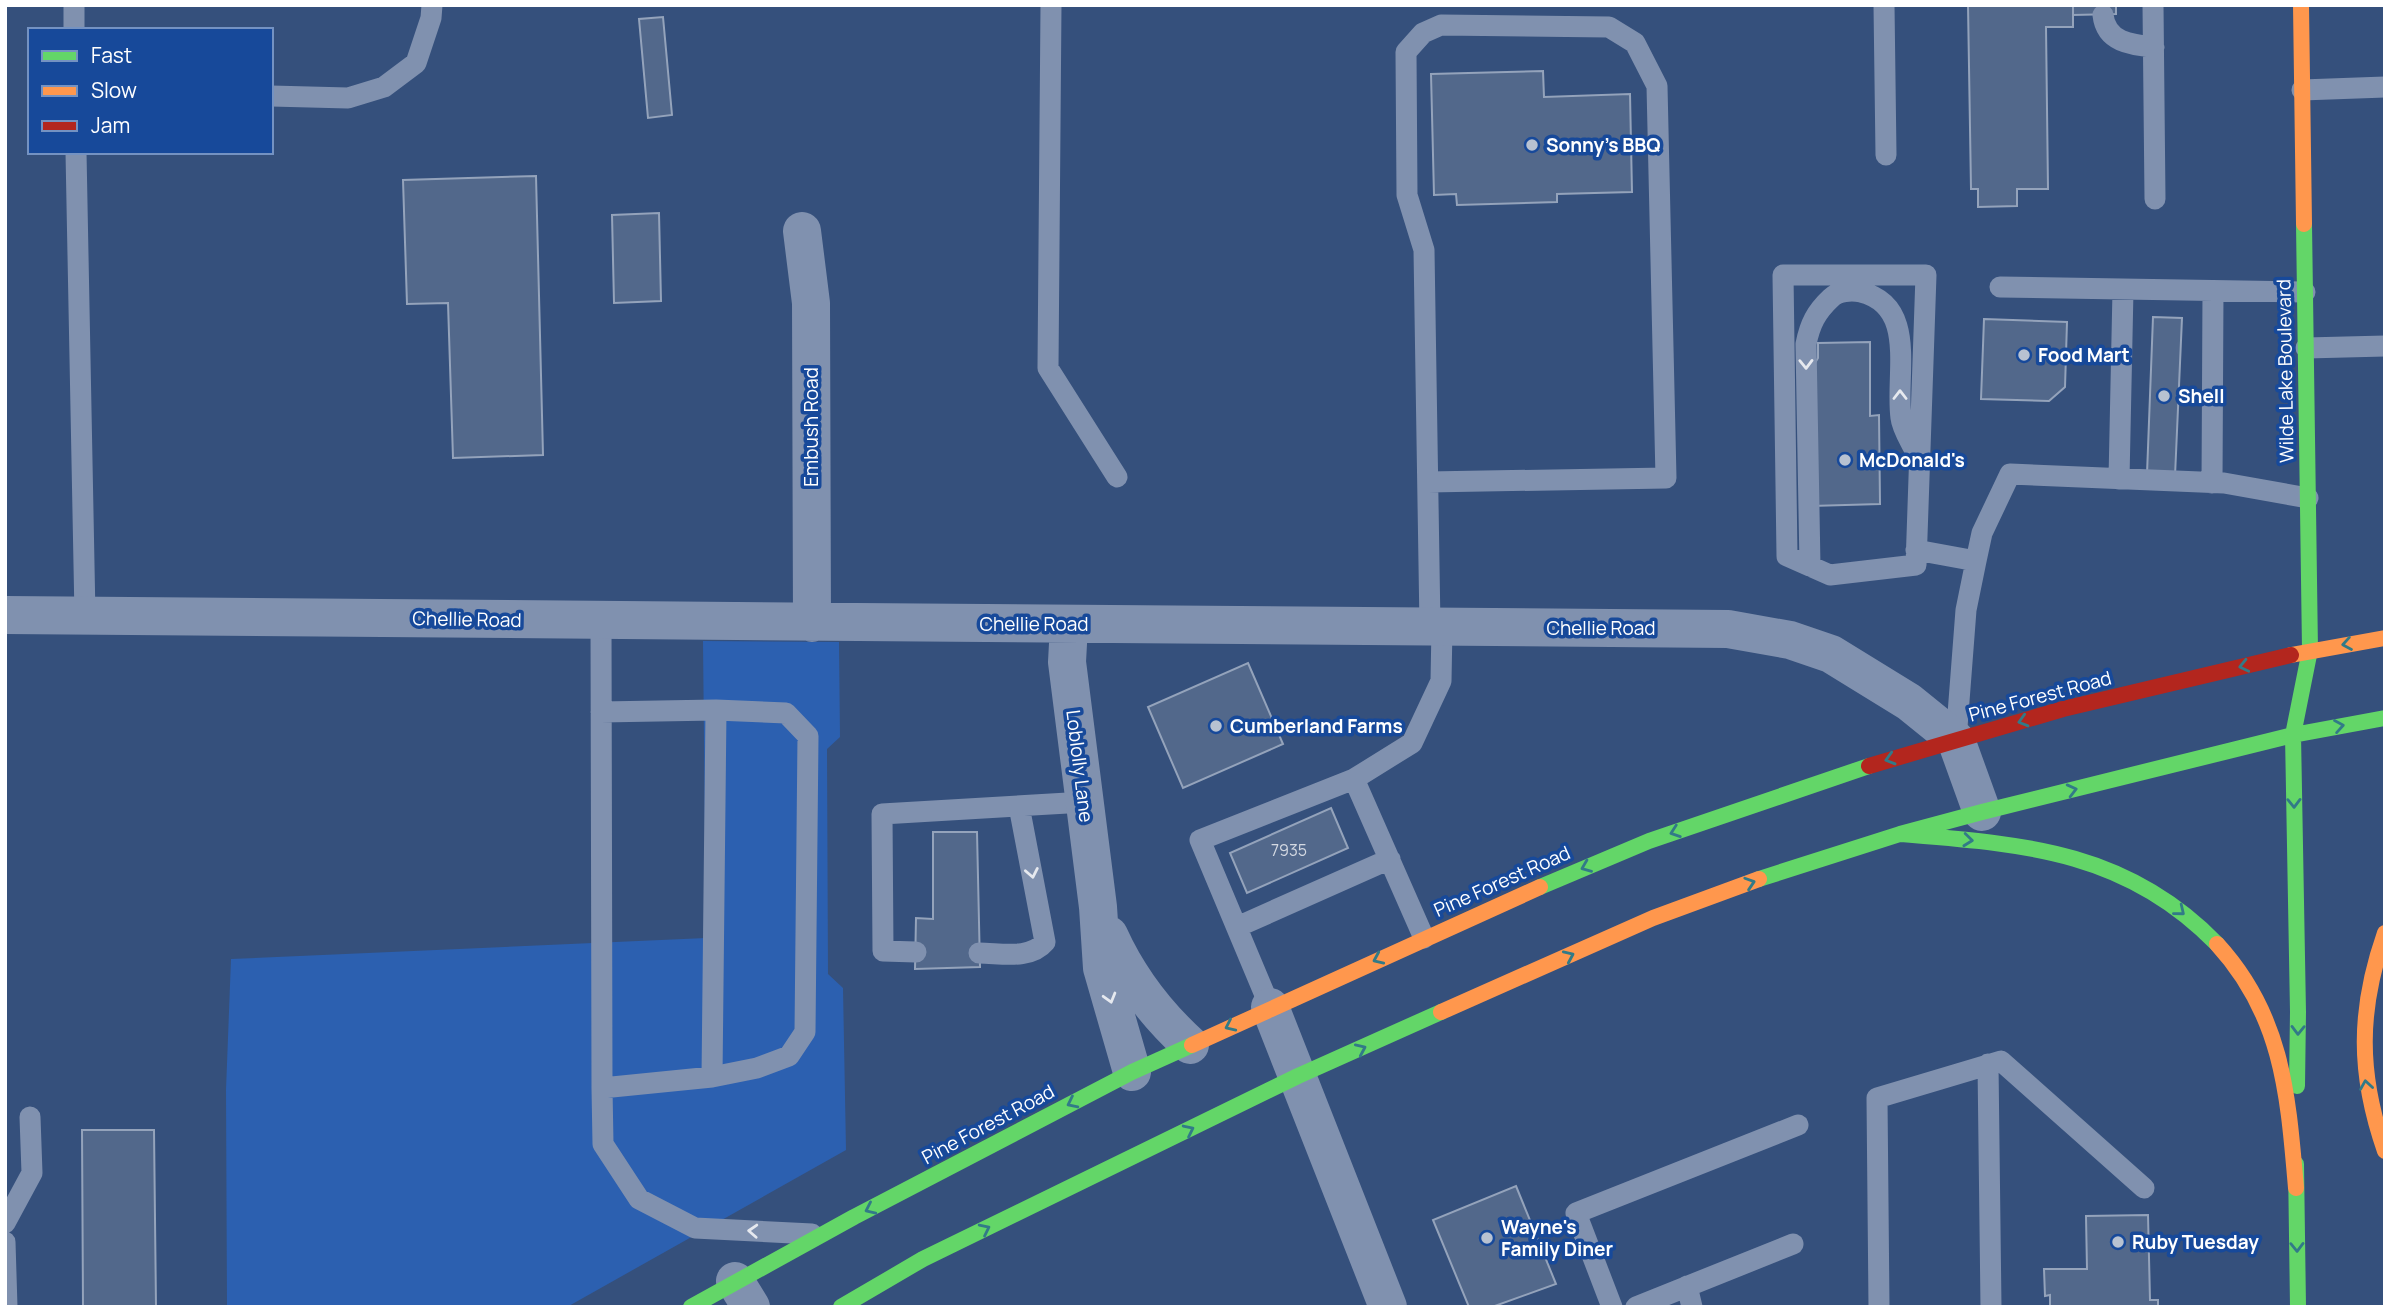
<svg xmlns="http://www.w3.org/2000/svg" width="2390" height="1312" font-family="Manrope,sans-serif">
<style>
.green{fill:#2c60b0}
.building{fill:#52688b;stroke:#94a3bb;stroke-width:2}
.lines{fill:none;stroke-linecap:round;stroke-linejoin:round}
.lane{stroke:#8091af;stroke-width:21}
.street{stroke:#8091af;stroke-width:38}
.fast{stroke:#63d668;stroke-width:16}
.slow{stroke:#ff974d;stroke-width:16}
.jam{stroke:#b3261e;stroke-width:16}
.oneway{stroke:#e6e9ef}
.oneway2{stroke:#327a88}
.poi-dot{fill:#b8c2d1;stroke:#17499a;stroke-width:2.5}
.labels{text-anchor:middle;stroke-width:7;stroke-linejoin:round;paint-order:stroke}
.number-label{font-size:16px;fill:#d4d9e2}
.poi-label{font-size:19px;font-weight:bold;fill:#fff;stroke:#17499a;text-anchor:start}
.street-label{font-size:19px;fill:#fff;stroke:#17499a}
</style>
<rect width="100%" height="100%" fill="#35507c"/>
<path class="green" d="M703,641L839,642L840,737L827,749L828,974L843,988L846,1150L567,1307H227L226,1090L231,959L706,938Z"/>
<path class="building" d="M1968,5H2073V27H2046L2048,189H2017V206L1978,207V189H1971Z
M2073,5H2116V14L2073,15Z
M663,17L672,115L648,118L639,19Z
M1543,71L1544,97L1630,94L1632,192L1557,194V202L1457,205L1456,194L1434,195L1431,74Z
M536,176L543,455L453,458L448,303L407,304L403,180Z
M659,213L661,301L614,303L612,215Z
M2153,317L2182,318L2175,476L2147,474Z
M1984,319L2067,322L2065,387L2049,401L1981,399Z
M1870,342V416L1879,415L1880,504L1811,506L1810,371L1818,358V343Z
M1248,663L1283,744L1183,788L1148,707Z
M1331,808L1348,848L1247,893L1230,853Z
M933,832H977L980,967L915,969L916,918L933,919Z
M82,1130H154L156,1307H83Z
M1516,1186L1556,1284L1492,1307H1469L1433,1220Z
M2148,1215L2150,1300H2158V1307H2050V1295L2045,1296L2044,1269H2087L2086,1216Z"/>
<g class="lines">
<path class="lane" d="M74,5V30
M1051,5L1048,368L1117,477
M1884,5L1886,155
M2153,5L2155,199
M2103,15C2106,42 2131,45 2154,47
M2302,90L2385,87
M271,96L348,98L384,87L416,63L431,18L432,5
M76,152L85,616
M1783,275H1926L1916,565L1830,575L1787,556Z
M2000,287L2305,292
M2306,348L2385,346
M2119,479L2123,290
M1428,482L1666,478L1657,86L1635,43L1609,27L1441,25L1423,33L1406,52L1407,195L1424,250L1430,627
M2212,483L2213,291
M1916,550L1976,561
M1810,566L1806,344C1810,324 1816,312 1831,298C1838,291 1851,290 1861,292C1918,306 1895,375 1901,418C1902,430 1913,445 1918,457
M601,712L716,710L786,713L808,736L805,1032L789,1056L757,1068L712,1077L602,1088L601,621
M1956,740L1966,610L1976,561L1982,533L2010,474L2224,483L2308,498
M1354,779L1424,938
M1237,927L1390,859
M916,952L883,951L882,814L1085,802
M979,953C1001,953 1030,960 1045,942L1019,806
M1270,1007L1200,840L1354,779L1412,743L1441,681L1442,627
M1988,1064L1991,1307
M712,1077L716,710
M602,1088L603,1144L639,1199L695,1228L812,1234
M5,1223L32,1173L30,1117
M5,1242L7,1307
M1687,1286L1692,1307
M1612,1307L1576,1213L1798,1125
M1636,1307L1793,1244
M1879,1307L1877,1098L2001,1061L2144,1188"/>
<path class="street" d="M802,231L811,303L812,623
M5,615L1728,629L1790,640L1831,654L1909,702L1956,740L1982,812
M1069,625L1067,662L1098,907L1102,968L1132,1072
M1109,935C1128,977 1156,1014 1190,1045
M1270,1007L1388,1307
M735,1281L751,1307"/>
<path class="fast" d="M2293,735L2310,650L2304,224
M2293,735L2298,1012L2297,1086
M1900,834C2022,844 2126,850 2217,944
M1759,879L1900,834L1982,812L2293,735L2385,718
M1540,887L1649,841L1869,766
M2296,1164L2298,1307
M691,1307L854,1217L1132,1072L1192,1045
M841,1307L923,1259L1298,1076L1441,1012"/>
<path class="slow" d="M2301,5L2304,224
M2291,655L2385,638
M2385,933C2358,1010 2358,1074 2385,1151
M2217,944C2283,1016 2288,1095 2296,1188
M1441,1012L1653,918L1759,879
M1192,1045L1540,887"/>
<path class="jam" d="M1869,766L2063,709L2291,655"/>
</g>
<defs><path id="oneway-chevron" d="M-2-3.5L2.5 0L-2 3.5" fill="none" stroke-width="1.6" stroke-linecap="round" stroke-linejoin="round" transform="scale(1.75)"/></defs>
<g class="oneway">
<use href="#oneway-chevron" transform="translate(1806 364) rotate(89)"/>
<use href="#oneway-chevron" transform="translate(1900 395) rotate(-90)"/>
<use href="#oneway-chevron" transform="translate(1032 873) rotate(79)"/>
<use href="#oneway-chevron" transform="translate(1110 998) rotate(74)"/>
<use href="#oneway-chevron" transform="translate(753 1231) rotate(-177)"/>
</g>
<g class="oneway2">
<use href="#oneway-chevron" transform="translate(2347 644) rotate(170)"/>
<use href="#oneway-chevron" transform="translate(2244 666) rotate(167)"/>
<use href="#oneway-chevron" transform="translate(2023 721) rotate(164)"/>
<use href="#oneway-chevron" transform="translate(2339 726) rotate(-10)"/>
<use href="#oneway-chevron" transform="translate(1890 759) rotate(164)"/>
<use href="#oneway-chevron" transform="translate(2072 790) rotate(-14)"/>
<use href="#oneway-chevron" transform="translate(2294 803) rotate(89)"/>
<use href="#oneway-chevron" transform="translate(1675 832) rotate(161)"/>
<use href="#oneway-chevron" transform="translate(1968 840) rotate(6)"/>
<use href="#oneway-chevron" transform="translate(1586 867) rotate(158)"/>
<use href="#oneway-chevron" transform="translate(1750 883) rotate(-18)"/>
<use href="#oneway-chevron" transform="translate(2180 911) rotate(39)"/>
<use href="#oneway-chevron" transform="translate(1569 956) rotate(-24)"/>
<use href="#oneway-chevron" transform="translate(1378 959) rotate(156)"/>
<use href="#oneway-chevron" transform="translate(1230 1026) rotate(155)"/>
<use href="#oneway-chevron" transform="translate(2298 1030) rotate(91)"/>
<use href="#oneway-chevron" transform="translate(1361 1049) rotate(-24)"/>
<use href="#oneway-chevron" transform="translate(2366 1085) rotate(-99)"/>
<use href="#oneway-chevron" transform="translate(1072 1103) rotate(154)"/>
<use href="#oneway-chevron" transform="translate(1189 1130) rotate(-26)"/>
<use href="#oneway-chevron" transform="translate(870 1209) rotate(155)"/>
<use href="#oneway-chevron" transform="translate(985 1229) rotate(-26)"/>
<use href="#oneway-chevron" transform="translate(2297 1247) rotate(89)"/>
</g>
<g class="poi-dot">
<circle cx="1532" cy="145" r="7"/>
<circle cx="2024" cy="355" r="7"/>
<circle cx="2164" cy="396" r="7"/>
<circle cx="1845" cy="460" r="7"/>
<circle cx="1216" cy="726" r="7"/>
<circle cx="1487" cy="1238" r="7"/>
<circle cx="2118" cy="1242" r="7"/>
</g>
<g class="labels">
<g class="number-label">
<text x="1289" y="856">7935</text>
</g>
<g class="poi-label">
<text x="1546" y="152">Sonny's BBQ</text>
<text x="2038" y="362">Food Mart</text>
<text x="2178" y="403">Shell</text>
<text x="1859" y="467">McDonald's</text>
<text x="1230" y="733">Cumberland Farms</text>
<text x="1501" y="1234">Wayne's<tspan x="1501" dy="22">Family Diner</tspan></text>
<text x="2132" y="1249">Ruby Tuesday</text>
</g>
<g class="street-label">
<text transform="translate(2285 371) rotate(-91)" y="7">Wilde Lake Boulevard</text>
<text transform="translate(811 427) rotate(-90)" y="7">Embush Road</text>
<text transform="translate(467 619) rotate(1)" y="7">Chellie Road</text>
<text x="1034" y="631">Chellie Road</text>
<text x="1601" y="635">Chellie Road</text>
<text transform="translate(2040 696) rotate(-15)" y="7">Pine Forest Road</text>
<text transform="translate(1080 766) rotate(83)" y="7">Loblolly Lane</text>
<text transform="translate(1502 881) rotate(-24)" y="7">Pine Forest Road</text>
<text transform="translate(988 1124) rotate(-28)" y="7">Pine Forest Road</text>
</g>
</g>
<rect width="2390" height="1312" fill="none" stroke="#ffffff" stroke-width="14"/>
<rect x="28" y="28" width="245" height="126" fill="#17499a" stroke="#7492c2" stroke-width="2"/>
<rect x="42" y="51" width="35" height="10" fill="#63d668" stroke="#7492c2" stroke-width="2"/>
<text x="91" y="63" font-size="21" fill="#ffffff">Fast</text>
<rect x="42" y="86" width="35" height="10" fill="#ff974d" stroke="#7492c2" stroke-width="2"/>
<text x="91" y="98" font-size="21" fill="#ffffff">Slow</text>
<rect x="42" y="121" width="35" height="10" fill="#b3261e" stroke="#7492c2" stroke-width="2"/>
<text x="91" y="133" font-size="21" fill="#ffffff">Jam</text>
</svg>
